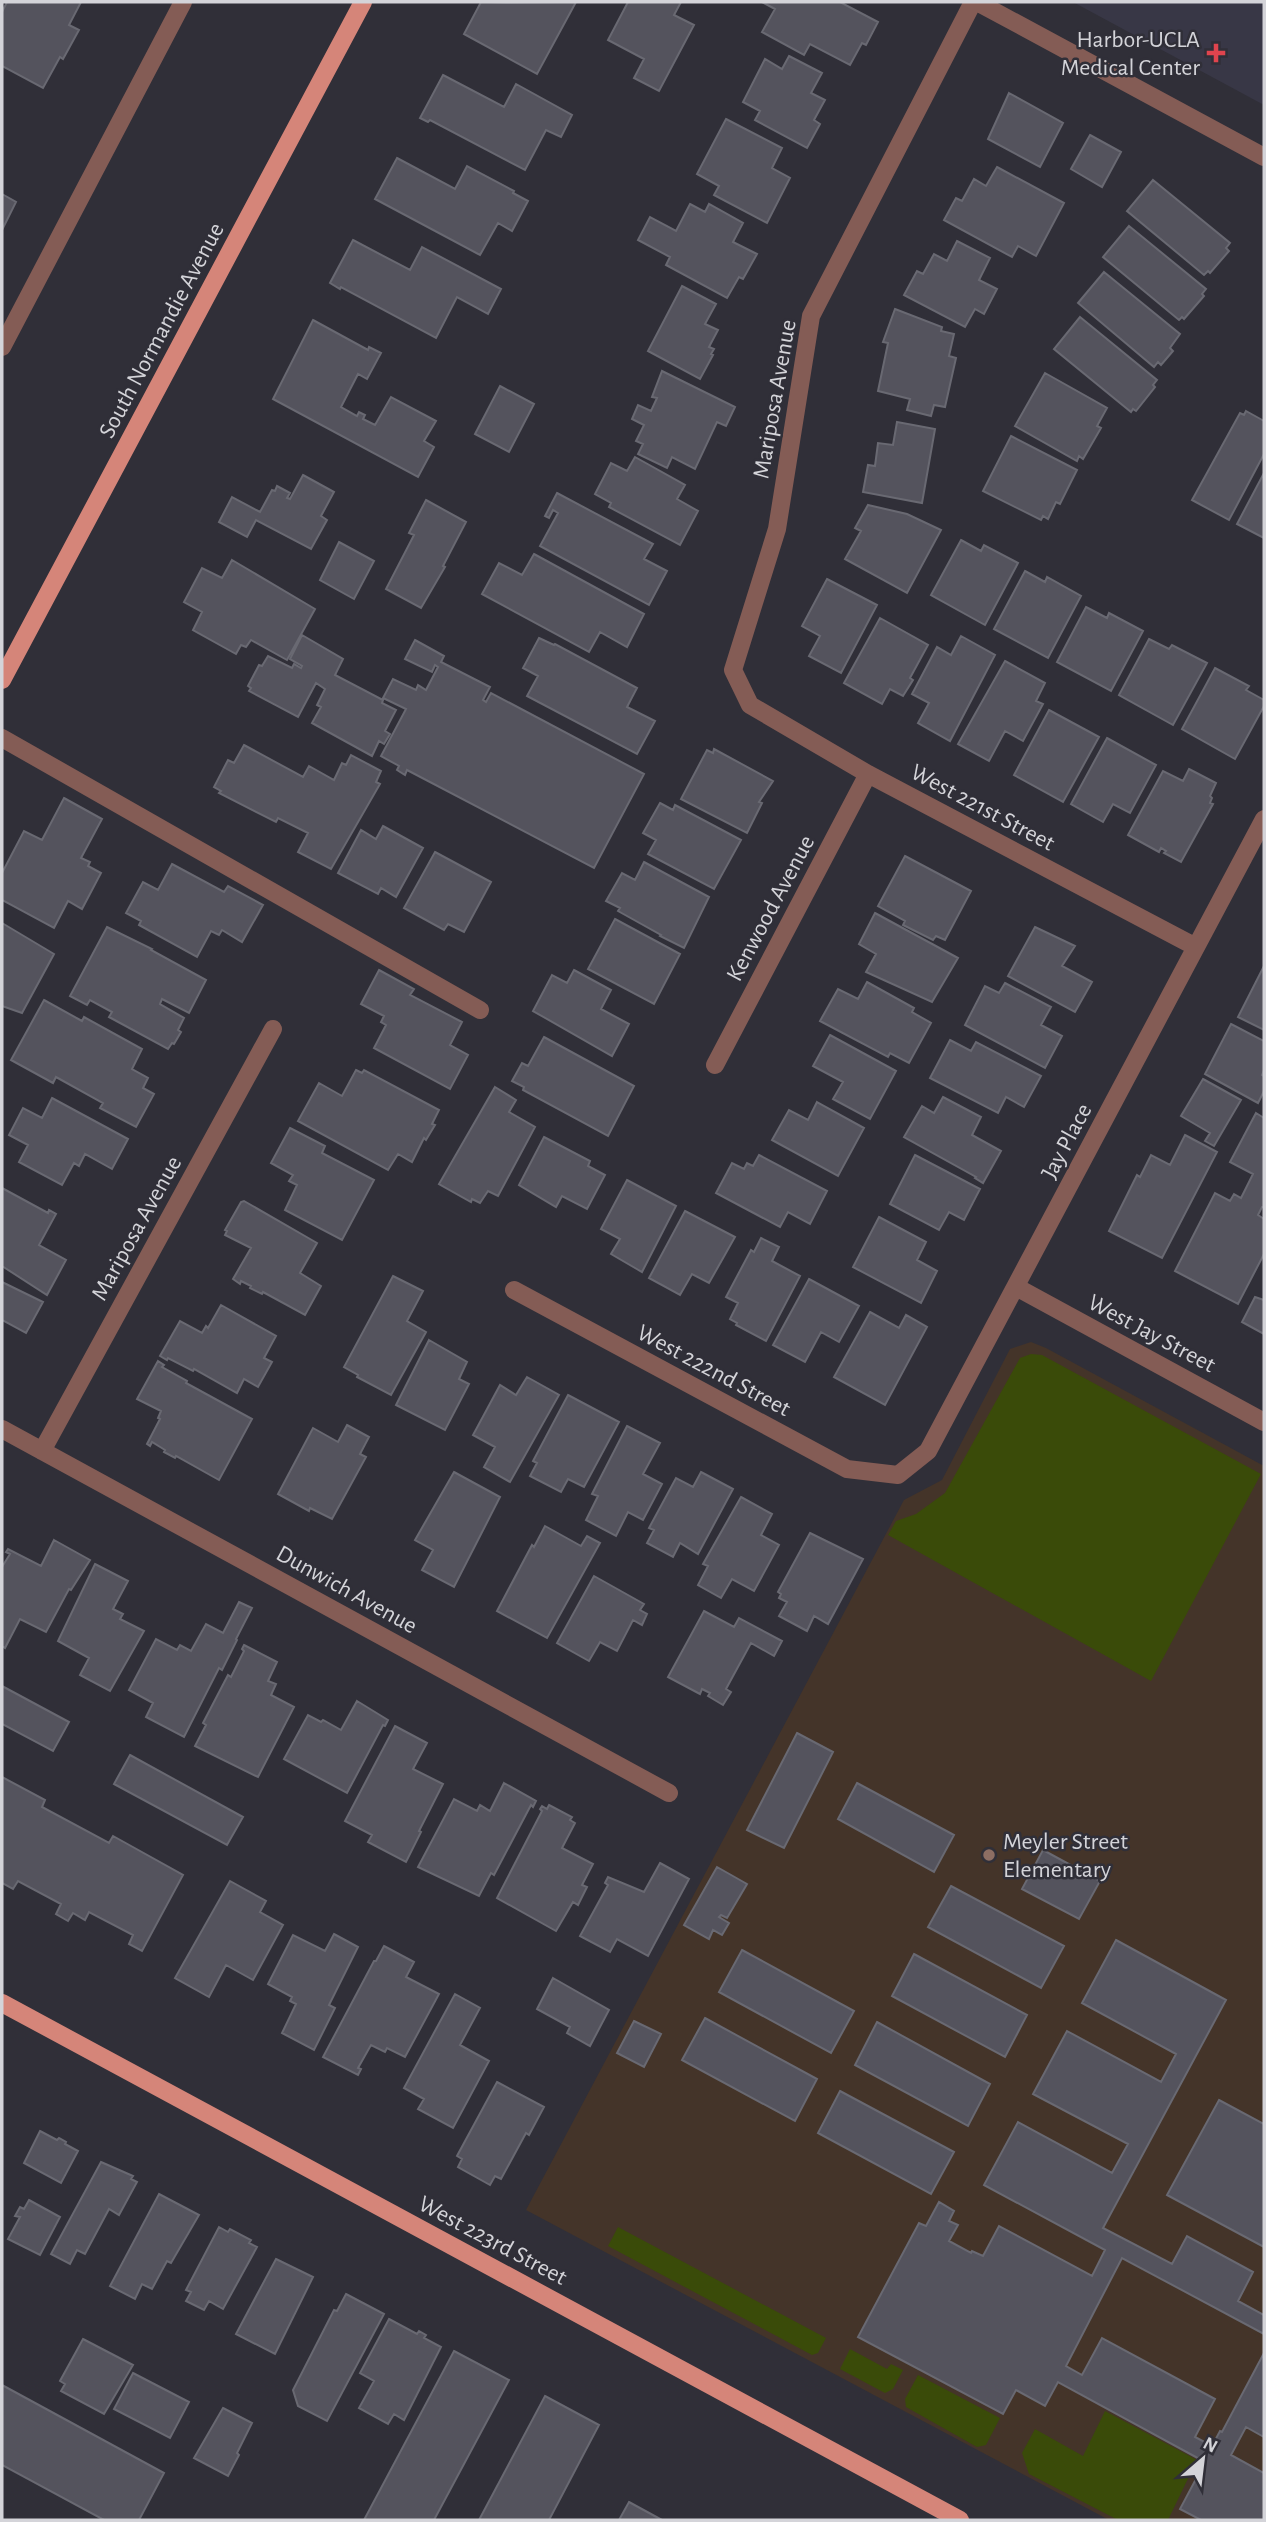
<svg xmlns="http://www.w3.org/2000/svg" width="1266" height="2522" font-family="'Alegreya Sans',sans-serif">
<style>
.built{fill:#383746}
.education{fill:#443429}
.green{fill:#3a4b09}
.building{fill:#54535d;stroke:#696972;stroke-width:2}
.lines{fill:none;stroke-linecap:round;stroke-linejoin:round}
.minor{stroke:#845c55;stroke-width:18}
.major{stroke:#d58579;stroke-width:18}
.health-dot{fill:#e0444e;stroke:#302f38;stroke-width:2.5}
.education-dot{fill:#8d6e63;stroke:#302f38;stroke-width:2.5}
.labels{text-anchor:middle;stroke-width:5;stroke-linejoin:round;paint-order:stroke}
.poi-label{font-size:24px;fill:#d4d4d9;stroke:#302f38;text-anchor:end}
.street-label{font-size:24px;fill:#d4d4d9;stroke:#302f38}
</style>
<rect width="100%" height="100%" fill="#302f38"/>
<path class="built" d="M1073,2H1264V105Z"/>
<path class="education" d="M1031,1342L1046,1348L1264,1466V2520H1109L526,2210L904,1500L942,1480L1010,1349Z"/>
<path class="green" d="M1031,1354L1042,1355L1261,1474L1151,1681L888,1535L896,1521L916,1514L945,1493L1020,1358Z
M618,2227L826,2338L818,2353L812,2355L608,2246Z
M850,2349L887,2369L891,2364L903,2370L893,2389L885,2393L840,2369Z
M918,2375L1000,2418L986,2445L977,2447L906,2407L905,2399Z
M1105,2411L1197,2460L1168,2520H1118L1029,2474L1022,2453L1035,2429L1083,2456Z"/>
<path class="building" d="M7,2H81L69,25L79,30L63,59L60,57L43,88L2,66V12Z
M481,2L506,3L576,2L537,74L464,34Z
M628,2H681L674,15L694,25L659,91L634,78L644,59L608,40Z
M762,2H840L878,22L866,45L862,43L850,65L810,44L804,55L762,32L775,9Z
M789,56L822,73L811,93L825,100L814,120L820,124L807,148L755,120L760,111L743,102L765,59L782,69Z
M443,75L504,107L516,84L572,115L561,137L546,130L525,170L430,120L428,122L420,118Z
M1009,93L1063,123L1040,167L988,139Z
M726,119L782,148L772,168L790,178L767,223L714,195L719,186L697,174Z
M1090,135L1121,152L1102,187L1071,169Z
M397,158L455,189L467,166L514,191L513,193L528,201L512,231L498,223L480,255L375,199Z
M997,167L1064,203L1036,256L1018,246L1012,257L944,220L956,198L962,201L974,179L986,186Z
M1153,180L1230,243L1226,248L1229,251L1210,273L1208,271L1204,275L1127,211Z
M2,194L16,202L2,230Z
M690,204L705,212L709,204L743,223L733,242L757,254L743,279L739,277L727,298L666,265L670,257L638,240L650,217L676,231Z
M1129,226L1206,289L1202,294L1204,296L1184,319L1182,317L1179,320L1103,257Z
M353,240L410,270L422,247L501,289L488,314L457,297L436,338L341,287L340,289L330,283Z
M957,241L990,258L979,280L997,289L984,314L975,309L965,327L904,295L917,271L923,274L934,254L947,261Z
M1104,272L1180,334L1170,348L1173,351L1161,365L1158,362L1154,367L1078,303Z
M682,286L716,304L705,324L718,330L709,347L714,349L711,354L713,355L700,379L648,351Z
M895,309L942,327L941,331L954,334L949,356L956,358L945,407L934,405L931,416L907,410L910,399L878,391L888,343L883,342Z
M1080,317L1157,380L1153,385L1155,387L1136,411L1133,409L1131,412L1054,349Z
M313,320L368,350L369,347L381,353L367,379L358,374L341,407L357,416L359,412L365,415L363,419L375,425L391,397L436,421L424,441L434,447L418,477L273,399Z
M662,371L735,407L726,426L717,422L695,469L672,457L667,468L638,454L643,444L636,441L644,425L632,419L638,405L651,411L657,398L652,397Z
M1045,373L1107,408L1097,426L1101,428L1083,459L1079,456L1077,461L1015,426Z
M500,386L534,404L509,452L475,434Z
M1246,411L1264,421V454L1229,520L1192,500L1240,413L1244,415Z
M897,422L935,429L922,503L863,492L868,465L875,466L878,443L893,445Z
M1011,436L1077,470L1060,504L1056,502L1048,519L1043,516L1041,520L983,491Z
M635,457L685,485L677,499L698,511L680,545L609,507L611,503L595,494L611,463L627,471Z
M1264,473V538L1237,524Z
M303,475L334,492L321,516L327,520L311,549L256,520L247,537L219,522L232,497L260,512L272,490L275,491L277,486L290,493L287,498L290,499Z
M557,493L653,544L644,559L667,571L649,605L540,546L558,513L553,510L549,518L545,516Z
M426,500L466,522L443,566L445,567L421,608L386,589L414,535L409,533Z
M868,505L907,514L941,530L907,593L845,559L861,531L855,528Z
M961,540L981,551L984,545L1018,563L985,625L931,595Z
M339,542L374,561L354,599L320,580Z
M534,554L644,614L627,647L600,632L589,652L482,594L499,563L522,575Z
M232,560L315,609L287,660L251,640L246,647L241,645L236,654L193,630L202,612L184,602L202,568L222,578Z
M1025,571L1045,582L1047,577L1081,596L1048,658L994,629Z
M827,579L877,605L841,673L809,656L820,636L802,626Z
M1086,607L1107,618L1109,613L1143,631L1111,691L1057,662Z
M880,618L928,645L910,678L913,680L903,696L890,689L882,704L844,683Z
M302,635L343,659L335,675L383,700L382,703L396,710L385,731L390,734L384,744L379,741L372,756L312,723L321,707L317,705L325,689L316,683L298,717L249,691L251,688L248,686L259,665L262,666L268,656L292,668L294,664L301,668L302,666L290,659Z
M961,636L995,655L950,741L918,723L929,703L912,694L937,647L951,655Z
M539,638L554,645L555,644L637,688L627,707L655,721L637,754L527,696L538,676L523,668Z
M1149,639L1169,649L1172,645L1207,663L1173,725L1119,695Z
M415,640L444,656L441,662L490,687L483,700L486,702L491,693L644,774L594,868L407,770L405,775L397,770L399,766L381,756L406,709L383,698L393,679L416,690L418,685L426,690L438,667L435,665L432,672L405,659Z
M1005,661L1045,683L1036,701L1043,704L1023,741L1005,731L989,761L958,744Z
M1215,668L1249,686L1246,690L1264,700V706L1235,759L1182,729Z
M1049,710L1099,737L1063,802L1014,775Z
M1107,738L1156,765L1130,813L1113,804L1103,822L1071,804Z
M244,745L303,777L309,766L334,780L342,763L346,765L351,755L381,771L376,782L380,784L331,869L298,852L308,833L278,818L276,822L219,793L221,791L214,787L228,760L234,763Z
M714,749L773,781L759,802L762,803L747,833L681,799L707,750L713,753Z
M1189,769L1216,783L1210,796L1212,798L1210,803L1213,804L1181,862L1164,853L1166,851L1161,848L1159,852L1128,835L1163,771L1183,781Z
M64,798L102,819L81,858L90,862L88,866L101,873L82,909L68,901L54,928L2,900V873L24,831L42,840Z
M660,803L673,810L675,805L741,840L714,889L648,854L656,840L643,833Z
M383,826L423,848L396,897L381,888L378,894L338,873L361,830L376,839Z
M435,852L491,882L464,932L448,924L444,930L404,908Z
M905,856L971,891L945,940L936,936L933,940L903,925L905,921L878,906Z
M644,862L709,897L684,948L660,936L661,935L618,911L620,908L606,901L622,873L635,880Z
M172,864L224,892L228,886L263,905L242,942L222,930L219,935L211,931L197,957L139,925L141,921L126,913L143,882L158,890Z
M875,913L958,958L932,1002L866,972L876,954L859,944Z
M615,919L680,954L654,1004L588,969Z
M2,923L54,954L22,1013L2,1006Z
M107,927L152,949L151,950L206,980L189,1013L162,999L160,1004L184,1018L178,1030L181,1032L174,1044L172,1043L168,1049L109,1017L112,1012L90,1000L87,1005L70,996Z
M1035,927L1075,946L1062,966L1092,982L1075,1012L1008,976Z
M1264,966V1030L1238,1017Z
M379,970L414,989L410,995L462,1022L450,1045L468,1055L450,1089L374,1048L386,1025L381,1022L384,1016L361,1004Z
M574,970L611,990L601,1009L629,1024L612,1056L533,1011L552,975L567,983Z
M867,982L914,1008L912,1012L931,1023L909,1063L890,1053L888,1057L820,1021L838,989L858,999Z
M1005,983L1051,1007L1041,1025L1062,1036L1045,1068L965,1025L985,986L999,993Z
M44,1000L82,1021L84,1017L142,1049L132,1069L148,1078L143,1088L154,1094L136,1127L100,1108L103,1103L56,1077L53,1083L11,1060Z
M1231,1024L1264,1041V1070L1262,1075L1264,1076V1091L1258,1103L1205,1074Z
M830,1035L896,1071L870,1119L833,1099L843,1082L813,1066Z
M544,1037L634,1086L608,1136L523,1090L524,1087L512,1081L522,1063L528,1066Z
M950,1040L971,1051L976,1042L1041,1076L1024,1107L1006,1097L998,1113L930,1078Z
M356,1070L362,1073L364,1070L439,1110L432,1124L435,1125L426,1140L424,1138L412,1162L398,1154L388,1170L298,1121L319,1083L342,1096Z
M1203,1079L1241,1100L1214,1146L1205,1141L1210,1133L1181,1116Z
M495,1087L516,1100L509,1112L535,1127L498,1196L488,1191L480,1203L472,1199L471,1202L439,1184Z
M943,1097L981,1117L972,1135L1001,1151L983,1183L975,1178L976,1177L904,1137L922,1106L934,1113Z
M52,1098L128,1139L112,1169L85,1154L79,1166L74,1163L62,1185L19,1162L28,1145L9,1135L23,1108L42,1118Z
M817,1102L864,1128L838,1176L772,1140L789,1110L808,1120Z
M1256,1113L1264,1118V1207H1262L1258,1215L1264,1219V1254L1238,1304L1175,1271L1215,1193L1230,1201L1234,1194L1241,1198L1253,1174L1230,1162Z
M290,1128L325,1146L322,1153L374,1180L342,1240L285,1210L297,1185L289,1181L293,1175L271,1163Z
M1185,1135L1217,1152L1162,1258L1109,1231L1137,1175L1140,1177L1151,1155L1170,1165Z
M544,1137L590,1161L588,1166L605,1175L587,1209L562,1196L556,1207L519,1185Z
M759,1155L827,1191L810,1224L788,1212L780,1227L716,1193L732,1163L744,1169L747,1163L753,1166Z
M915,1155L980,1189L964,1220L949,1212L939,1230L890,1204Z
M627,1180L676,1206L642,1272L611,1254L620,1239L601,1229Z
M2,1188L48,1213L49,1210L56,1214L39,1245L66,1260L47,1295L2,1266Z
M244,1201L317,1243L300,1273L321,1286L305,1315L263,1292L262,1294L250,1288L251,1286L241,1281L240,1284L233,1279L251,1248L225,1235L227,1231L225,1230L241,1202Z
M685,1211L735,1237L709,1283L692,1274L680,1295L649,1278Z
M879,1217L926,1242L917,1260L937,1271L921,1303L853,1267Z
M761,1238L779,1247L772,1261L800,1276L766,1341L736,1325L737,1323L730,1319L738,1303L726,1297L751,1250L754,1252Z
M393,1276L423,1291L407,1321L426,1332L391,1395L357,1377L358,1375L344,1367Z
M809,1279L859,1306L839,1342L821,1332L805,1362L773,1345Z
M2,1282L43,1302L26,1333L2,1320Z
M1255,1297L1264,1300V1334L1242,1322Z
M221,1305L276,1336L264,1358L272,1362L258,1387L244,1379L237,1393L194,1369L193,1371L168,1358L167,1360L160,1356L180,1321L202,1333L206,1326L208,1328Z
M870,1312L899,1328L906,1315L927,1327L885,1405L834,1377Z
M429,1340L467,1362L459,1379L469,1384L445,1430L396,1405Z
M158,1361L164,1365L162,1367L187,1381L186,1383L252,1419L219,1480L176,1456L175,1458L164,1452L165,1450L152,1442L150,1446L147,1444L160,1419L158,1418L161,1411L137,1399Z
M527,1377L559,1395L510,1482L484,1467L495,1447L473,1435L500,1385L516,1395Z
M568,1395L619,1422L584,1487L568,1479L561,1492L530,1476L537,1463L533,1461Z
M347,1425L369,1437L360,1454L366,1457L332,1519L310,1508L309,1511L278,1494L313,1428L338,1442Z
M627,1426L660,1443L643,1474L662,1484L643,1520L628,1512L616,1536L586,1520L598,1496L592,1494Z
M454,1472L500,1497L454,1587L422,1570L433,1550L415,1540Z
M701,1472L733,1489L698,1554L680,1543L673,1557L647,1543L654,1530L649,1528L676,1478L693,1487Z
M741,1497L772,1514L761,1535L779,1545L754,1591L732,1579L721,1598L698,1585L708,1566L703,1564Z
M545,1526L581,1546L587,1536L600,1543L547,1638L497,1611L532,1545L534,1547Z
M810,1533L863,1559L828,1624L814,1616L807,1631L779,1616L787,1602L779,1598L781,1594L778,1592Z
M54,1540L90,1560L71,1590L69,1589L46,1632L20,1619L5,1648L2,1646V1567L10,1554L6,1552L8,1549L41,1566Z
M95,1564L128,1581L113,1609L123,1614L120,1619L144,1631L110,1691L80,1675L89,1658L58,1641Z
M594,1576L644,1604L640,1610L647,1614L642,1625L633,1620L617,1651L600,1642L589,1661L557,1643Z
M239,1602L252,1608L236,1639L237,1640L222,1670L219,1668L184,1737L146,1717L153,1703L129,1690L156,1639L177,1650L180,1645L191,1651L206,1624L223,1633Z
M704,1611L734,1627L739,1618L782,1641L774,1656L751,1643L726,1689L731,1692L723,1705L708,1696L710,1693L702,1689L700,1694L668,1677Z
M244,1645L277,1662L268,1681L276,1684L271,1695L294,1707L258,1777L195,1746L206,1725L203,1723L228,1675L231,1677L244,1651L242,1649Z
M2,1686L69,1722L53,1751L2,1724Z
M357,1701L388,1720L385,1726L383,1725L347,1793L284,1759L308,1715L321,1722L323,1720L341,1730Z
M395,1726L427,1743L413,1769L443,1784L419,1831L421,1832L406,1862L368,1842L372,1835L345,1821Z
M797,1733L833,1752L784,1848L747,1830Z
M130,1755L243,1817L227,1845L114,1784Z
M2,1777L45,1800L42,1807L109,1843L113,1836L183,1875L142,1951L129,1944L133,1935L89,1912L85,1920L73,1913L68,1921L56,1914L61,1904L18,1881L13,1889L2,1883Z
M504,1783L536,1801L533,1807L531,1805L494,1875L491,1873L479,1896L418,1867L454,1799L477,1811L480,1805L490,1811Z
M857,1783L954,1835L934,1872L838,1819Z
M549,1805L572,1817L570,1820L575,1823L562,1848L593,1864L582,1885L587,1887L578,1905L573,1902L556,1931L497,1898L542,1811L540,1809L542,1806L547,1809Z
M1043,1850L1100,1881L1079,1919L1022,1889Z
M660,1863L689,1879L648,1956L617,1939L610,1952L580,1936L608,1885L605,1883L608,1877L644,1892Z
M717,1867L747,1884L727,1918L721,1915L719,1917L729,1923L722,1935L713,1930L709,1939L684,1925Z
M230,1881L266,1901L260,1912L283,1925L253,1980L226,1965L209,1997L175,1978Z
M951,1886L1064,1946L1041,1988L928,1927Z
M334,1934L358,1947L329,2005L335,2008L314,2050L282,2033L296,2004L290,2001L292,1997L268,1984L293,1935L325,1951Z
M1116,1940L1226,2000L1103,2228L1172,2264L1187,2236L1253,2272L1238,2301L1264,2315V2334L1122,2258L1066,2366L1082,2375L1102,2338L1215,2399L1195,2437L1212,2446L1220,2431L1222,2432L1264,2353V2437L1246,2427L1231,2455L1264,2473V2520H1201L1180,2509L1205,2462L1058,2382L1045,2406L1016,2390L1003,2414L858,2337L919,2223L926,2226L939,2202L954,2211L949,2221L958,2225L949,2241L971,2253L972,2251L983,2256L999,2226L1092,2276L1105,2250L984,2185L1018,2122L1112,2173L1128,2144L1033,2094L1067,2031L1161,2082L1176,2054L1082,2003Z
M384,1946L414,1962L406,1977L439,1994L405,2057L387,2048L385,2052L371,2045L358,2068L361,2069L358,2075L323,2057L374,1961H376Z
M742,1950L854,2011L831,2053L719,1992Z
M914,1954L1027,2015L1005,2057L892,1996Z
M553,1978L609,2010L590,2046L567,2033L570,2027L537,2009Z
M455,1994L480,2008L460,2045L489,2061L453,2128L418,2109L424,2099L404,2088Z
M705,2018L817,2079L795,2121L682,2060Z
M634,2021L661,2034L644,2067L617,2053Z
M877,2022L990,2084L968,2126L855,2065Z
M497,2082L544,2107L529,2135L526,2133L501,2179L495,2176L490,2185L458,2167L462,2159L457,2156Z
M840,2091L954,2152L931,2194L818,2133Z
M1219,2100L1264,2124V2247L1167,2195Z
M40,2131L57,2140L59,2138L66,2142L65,2144L78,2151L61,2183L24,2163Z
M101,2162L133,2176L131,2179L137,2182L119,2215L109,2209L85,2254L77,2250L70,2264L51,2254Z
M159,2194L199,2215L171,2263L167,2261L152,2289L142,2284L135,2299L110,2286Z
M29,2200L60,2217L40,2255L8,2239L20,2217L15,2216L20,2207L24,2209Z
M219,2227L228,2232L230,2229L251,2240L249,2243L257,2247L223,2309L209,2301L204,2310L186,2301L191,2292L186,2290Z
M276,2259L313,2277L275,2354L236,2334Z
M346,2294L384,2314L327,2421L298,2406L293,2390L334,2310L337,2311Z
M389,2319L417,2334L419,2331L426,2335L424,2338L441,2347L404,2420L394,2414L388,2424L359,2408L374,2381L360,2373Z
M83,2339L133,2365L104,2414L61,2391L65,2384L60,2381Z
M454,2351L509,2380L434,2520H364Z
M133,2373L189,2402L170,2438L114,2409Z
M2,2385L164,2473L139,2520H104L2,2465Z
M545,2396L599,2425L549,2520H479Z
M223,2408L252,2423L237,2453L239,2455L228,2476L194,2458Z
M629,2502L662,2520H619Z"/>
<g class="lines">
<path class="minor" d="M973,2L811,316L777,529L733,670L750,705L868,774L1196,947
M977,2L1264,157
M2,347L183,2
M2,738L480,1010
M715,1065L868,774
M1016,1287L1264,1422
M514,1290L847,1469L898,1475L928,1451L1264,819
M2,1429L669,1793
M42,1451L273,1029"/>
<path class="major" d="M2,680L363,2
M2,2003L960,2520"/>
</g>
<path class="health-dot" d="M1212.5 42.5h7v7h7v7h-7v7h-7v-7h-7v-7h7z"/>
<circle class="education-dot" cx="989" cy="1855" r="7"/>
<g class="labels">
<g class="poi-label">
<text x="1200" y="47">Harbor-UCLA<tspan x="1200" dy="28">Medical Center</tspan></text>
<text x="1003" y="1849" text-anchor="start">Meyler Street<tspan x="1003" dy="28">Elementary</tspan></text>
</g>
<g class="street-label">
<text transform="translate(161 330) rotate(-62)" y="8">South Normandie Avenue</text>
<text transform="translate(774 399) rotate(-80)" y="8">Mariposa Avenue</text>
<text transform="translate(983 807) rotate(28)" y="8">West 221st Street</text>
<text transform="translate(770 908) rotate(-62)" y="8">Kenwood Avenue</text>
<text transform="translate(1066 1141) rotate(-62)" y="8">Jay Place</text>
<text transform="translate(136 1228) rotate(-61)" y="8">Mariposa Avenue</text>
<text transform="translate(1152 1333) rotate(28)" y="8">West Jay Street</text>
<text transform="translate(714 1370) rotate(28)" y="8">West 222nd Street</text>
<text transform="translate(347 1589) rotate(29)" y="8">Dunwich Avenue</text>
<text transform="translate(493 2240) rotate(28)" y="8">West 223rd Street</text>
</g>
</g>
<rect width="1266" height="2522" fill="none" stroke="#d4d4d9" stroke-width="7"/>
<g transform="translate(1203 2459) rotate(28)" stroke="#302f38" stroke-width="5" paint-order="stroke">
<path d="M0-5L12 26L0 18L-12 26Z" fill="#d4d4d9"/>
<text y="-10" font-size="19" font-weight="bold" text-anchor="middle" fill="#d4d4d9">N</text>
</g>
</svg>
